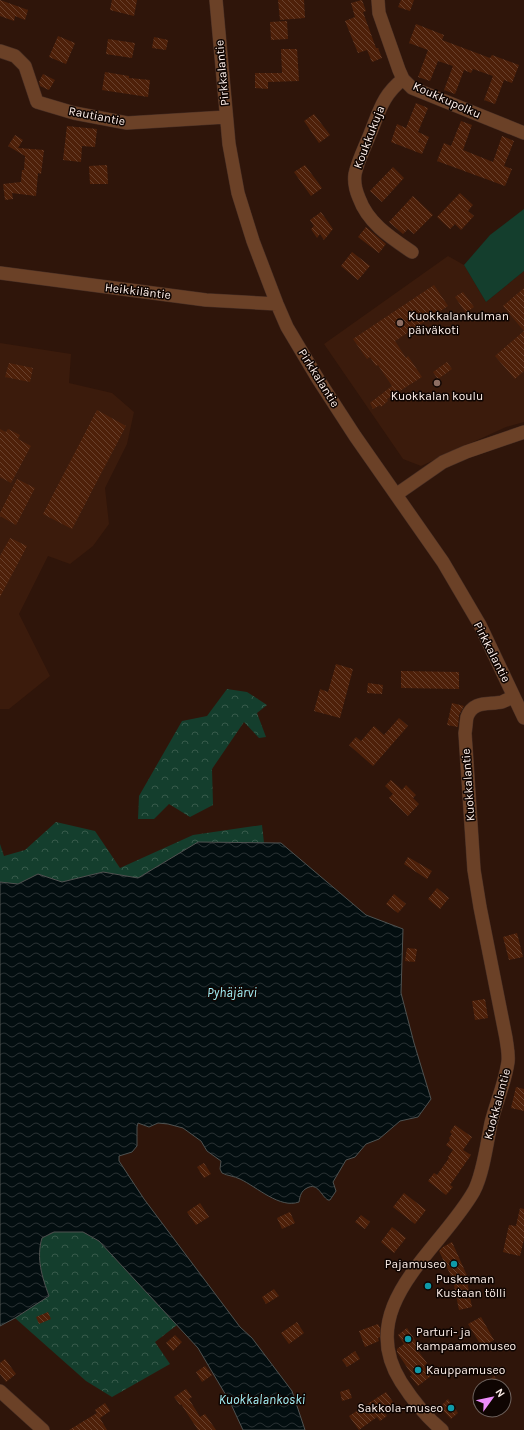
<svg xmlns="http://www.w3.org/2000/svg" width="524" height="1430" font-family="Karla,sans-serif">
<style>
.built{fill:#3b1b0c}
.green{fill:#143e2d}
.forest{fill:url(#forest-crowns)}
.water{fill:url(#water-waves);stroke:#4e5251}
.building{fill:url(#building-back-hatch)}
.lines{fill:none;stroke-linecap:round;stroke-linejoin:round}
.minor-casing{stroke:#482f25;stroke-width:14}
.minor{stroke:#6b4127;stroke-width:13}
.education-dot{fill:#8d6e63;stroke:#0f0502;stroke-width:1.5}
.culture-dot{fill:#0f9aa8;stroke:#0f0502;stroke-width:1.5}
.labels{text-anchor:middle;stroke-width:3;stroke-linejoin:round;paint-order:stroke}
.street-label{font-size:12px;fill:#feefe9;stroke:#0f0502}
.poi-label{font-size:12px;fill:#feefe9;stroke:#0f0502;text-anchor:start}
.water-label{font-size:13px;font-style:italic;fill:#a4f1f8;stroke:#0f0502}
</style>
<defs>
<pattern id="forest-crowns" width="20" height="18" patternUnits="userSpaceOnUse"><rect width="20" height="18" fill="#143e2d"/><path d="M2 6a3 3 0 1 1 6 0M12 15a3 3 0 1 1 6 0" fill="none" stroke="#375a4b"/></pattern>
<pattern id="water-waves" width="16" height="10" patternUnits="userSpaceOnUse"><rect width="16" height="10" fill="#030e10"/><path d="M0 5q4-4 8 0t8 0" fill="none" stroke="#293133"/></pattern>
<pattern id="building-back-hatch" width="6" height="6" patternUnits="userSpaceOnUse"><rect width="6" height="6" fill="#4e2009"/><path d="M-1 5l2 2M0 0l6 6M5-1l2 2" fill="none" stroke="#69412d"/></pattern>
</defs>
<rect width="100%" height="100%" fill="#2f150a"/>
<path class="built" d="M448,256L464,265L486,302L524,271V422L506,427L421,466L403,459L324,344Z
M0,343L71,354L69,383L112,393L134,412L127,444L105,488L109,524L93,546L70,564L48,556L19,614L50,676L9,709H0Z"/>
<path class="green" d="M524,209V271L486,302L464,265L490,235Z"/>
<path class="forest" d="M227,689L247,692L267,705L257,713L266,737L259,738L244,722L212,769L213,805L190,817L169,804L154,819H138L139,796L182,721L207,716Z
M56,822L95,831L120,868L193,835L262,825L264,843L198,842L138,878L103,872L62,882L38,874L18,884L0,882V844L4,856L25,850Z
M54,1232H83L99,1241L177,1325L155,1342L170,1364L112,1397L86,1381L15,1318L48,1296C42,1277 36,1258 42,1238Z"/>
<path class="water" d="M198,842L281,843L366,915L403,929L401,993L414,1043L431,1099L418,1117L400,1121L379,1139L366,1144L355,1157L346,1160L333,1182L336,1191L330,1200H328C321,1196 318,1182 307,1188C301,1191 300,1196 299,1202C280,1209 257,1187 240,1179C234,1176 228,1176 222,1173L220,1169L221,1161L207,1151L201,1141L183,1128L168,1124L158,1123L149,1127L138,1123L137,1127V1146L132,1152L119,1156V1161L144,1199L240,1327L252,1338L292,1391L305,1430H243L230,1402L198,1348L99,1241L83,1232H54L42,1238C36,1258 42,1277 49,1296L15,1318L0,1326V882L18,884L38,874L62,882L103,872L138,878Z"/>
<path class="building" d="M0,0L28,10L25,20L15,16L14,21L0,16Z
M112,0H137L134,16L110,10Z
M278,0H304L305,18L280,20Z
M362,0L366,11L363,12L376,48H378L382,58L372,62L367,50L358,53L345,21L355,17L351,3Z
M401,0H414L410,11L398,7Z
M287,21L288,39L271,40L270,22Z
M416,24L444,35L442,40L490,58L492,55L519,65L512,83L504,80L495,104L484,100L493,76L473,69L471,73L464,70L455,94L444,90L453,66L438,61L430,81L418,77L428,50L409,43Z
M58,36L75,43L66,64L49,57Z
M154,37L168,40L166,50L152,48Z
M108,39L135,43L132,58L106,54Z
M281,49H297L299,81L268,82V89L255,88V73H282Z
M105,72L129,76V78L150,80L148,97L102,90Z
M43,74L55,80L49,90L40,86L39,82Z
M416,103L428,108L418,132L429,137L422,154L391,142L397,124L406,128Z
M314,114L330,135L319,143L304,121Z
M461,121L472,125L463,150L493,162L502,136L514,141L504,166L512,169L505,186L437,161L444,143L451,146Z
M67,126L97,129L95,147L82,146L81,162L63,160Z
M15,135L23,140L18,148L44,150L41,174L38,173L36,196L12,193L13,199L5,200L3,184L21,182L22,170H24L25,156L8,146Z
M107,165L108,184H90L89,166Z
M305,165L322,188L311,196L294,172Z
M393,167L404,178L382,202L370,191Z
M460,193L473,205L468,211L474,216L461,230L455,224L450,229L437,217Z
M413,196L433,215L414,234L408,229L403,234L389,222Z
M321,212L333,229L324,240L320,234L317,238L311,229L314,226L310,220Z
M366,227L386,244L379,253L358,237Z
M352,252L370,266L358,280L341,266Z
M434,285L448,306L395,341L406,358L408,356L422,377L387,399L388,401L381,407L380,405L373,409L370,403L392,386L378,365L376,366L370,357L367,359L353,339Z
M524,288V331L503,306Z
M463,292L474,307L466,313L455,297Z
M524,331V371L515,379L495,356Z
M447,362L452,369L438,379L433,372Z
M9,363L33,368L30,382L5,377Z
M97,410L126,426L72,529L43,514Z
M0,429L6,432L8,429L20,435L18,439L31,446L11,483L0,477Z
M17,479L35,488L16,525L0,516V513Z
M10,538L27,546L0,597V556Z
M336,664L353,669L340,718L314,711L320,689L328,692Z
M401,671L459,672V689L401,688Z
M368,683L383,685L382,694L367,693Z
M452,703L464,706L459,715L458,727L447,725Z
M399,718L408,726L373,766L349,745L356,737L361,741L374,726L384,735Z
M391,780L402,790L406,785L416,795L413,798L419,804L408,816L389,798L393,794L385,786Z
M408,857L432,871L427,879L404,864Z
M437,888L449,898L440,909L428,899Z
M394,894L406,904L398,913L386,904Z
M517,933L523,957L509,960L503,937Z
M407,948L417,949L415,962L405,961Z
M485,999L488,1018L475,1020L472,1001Z
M516,1087L524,1089V1111L511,1108Z
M455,1125L472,1137L463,1150L471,1155L450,1185L453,1187L446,1195L428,1181L434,1173L437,1175L449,1158L448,1157L453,1150L446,1145L450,1140L449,1138L452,1134L450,1132Z
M204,1163L211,1174L204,1178L197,1167Z
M404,1193L426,1210L415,1224L393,1207Z
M200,1203L209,1217L196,1225L187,1212Z
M520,1208L524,1209V1239L520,1256L503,1252L509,1225L516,1226Z
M290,1212L295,1223L282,1229L277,1218Z
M361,1215L370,1222L365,1229L355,1222Z
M392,1227L406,1238L394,1253L381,1242Z
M452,1242L469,1280L467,1281L472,1307L459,1310L453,1280L439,1251L443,1247Z
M274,1289L279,1296L266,1304L262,1297Z
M48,1312L51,1319L39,1324L36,1317Z
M481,1317L494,1340L482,1347L468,1324Z
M297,1322L304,1333L289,1344L281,1333Z
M378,1324L380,1328V1337L378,1338L379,1341L365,1347L359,1331Z
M407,1328L419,1346L416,1348L427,1363L424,1366L431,1376L418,1386L410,1376L412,1375L397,1352V1349L404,1344L398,1335Z
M175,1335L182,1342L173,1351L166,1343Z
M355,1351L360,1359L347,1367L342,1360Z
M5,1359L16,1374L6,1382L0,1374V1363Z
M205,1366L212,1375L202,1382L196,1372Z
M494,1376L499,1383L495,1386H492L488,1381Z
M186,1389L192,1397L189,1399L200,1417L205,1414L216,1430H198L181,1404L180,1405L174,1397Z
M349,1389L352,1398L342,1401L340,1392Z
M386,1392L395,1405L384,1412L387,1416L380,1421L377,1417L359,1430L349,1416Z
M448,1399L458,1413L451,1419L440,1407Z
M105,1403L110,1411L100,1418L95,1410Z
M97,1413L107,1430H69Z"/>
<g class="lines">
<g class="minor-casing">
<path id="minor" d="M216,0L229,144L238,193L253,241L277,304L287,327L318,379L355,436L443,562L480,625L524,718
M378,0L379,13L399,70L403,79L412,88L524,133
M0,51L15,56L25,66L37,102L74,113L127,123L226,117
M403,79C382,96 380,110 370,134C365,147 358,160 355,174C354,181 356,191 359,198C368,223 390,237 412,252
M0,273L206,300L277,304
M397,494L443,462L466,452L524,432
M0,1391L43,1430
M442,1430C426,1417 412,1399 401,1382C353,1306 441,1250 474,1191C483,1174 487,1143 491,1123C496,1103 505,1083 508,1062C509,1054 507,1046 506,1038L480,907L474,870L465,733C466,728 466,722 467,717C473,700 489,705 502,702C506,700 511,698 514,697"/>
</g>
<use href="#minor" class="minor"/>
</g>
<g class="education-dot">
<circle cx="400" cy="323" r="4"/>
<circle cx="437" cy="383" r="4"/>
</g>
<g class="culture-dot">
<circle cx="454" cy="1264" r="4"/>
<circle cx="428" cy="1286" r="4"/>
<circle cx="408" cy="1339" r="4"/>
<circle cx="418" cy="1370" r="4"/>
<circle cx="451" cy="1408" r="4"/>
</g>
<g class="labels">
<g class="street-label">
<text transform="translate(222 73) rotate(-95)" y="4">Pirkkalantie</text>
<text transform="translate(447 100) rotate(24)" y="4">Koukkupolku</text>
<text transform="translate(97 116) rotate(11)" y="4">Rautiantie</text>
<text transform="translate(369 137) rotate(-69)" y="4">Koukkukuja</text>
<text transform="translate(138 291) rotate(7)" y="4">Heikkiläntie</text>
<text transform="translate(319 378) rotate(58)" y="4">Pirkkalantie</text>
<text transform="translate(492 652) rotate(63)" y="4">Pirkkalantie</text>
<text transform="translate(468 785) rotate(-94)" y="4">Kuokkalantie</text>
<text transform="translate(497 1104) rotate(-75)" y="4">Kuokkalantie</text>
</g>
<g class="poi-label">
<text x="408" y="320">Kuokkalankulman<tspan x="408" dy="14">päiväkoti</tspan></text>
<text x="437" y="400" text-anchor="middle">Kuokkalan koulu</text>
<text x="446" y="1268" text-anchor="end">Pajamuseo</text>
<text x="436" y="1283">Puskeman<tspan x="436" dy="14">Kustaan tölli</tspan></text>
<text x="416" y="1336">Parturi- ja<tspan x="416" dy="14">kampaamomuseo</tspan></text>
<text x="426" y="1374">Kauppamuseo</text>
<text x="443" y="1412" text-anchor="end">Sakkola-museo</text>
</g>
<g class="water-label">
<text x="232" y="997">Pyhäjärvi</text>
<text x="262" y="1404">Kuokkalankoski</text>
</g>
</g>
<g transform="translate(492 1398) rotate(57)"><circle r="19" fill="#0f0502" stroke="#6f635e"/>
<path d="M0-3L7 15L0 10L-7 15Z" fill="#ec8cfa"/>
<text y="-6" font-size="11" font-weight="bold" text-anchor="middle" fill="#feefe9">N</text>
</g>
</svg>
